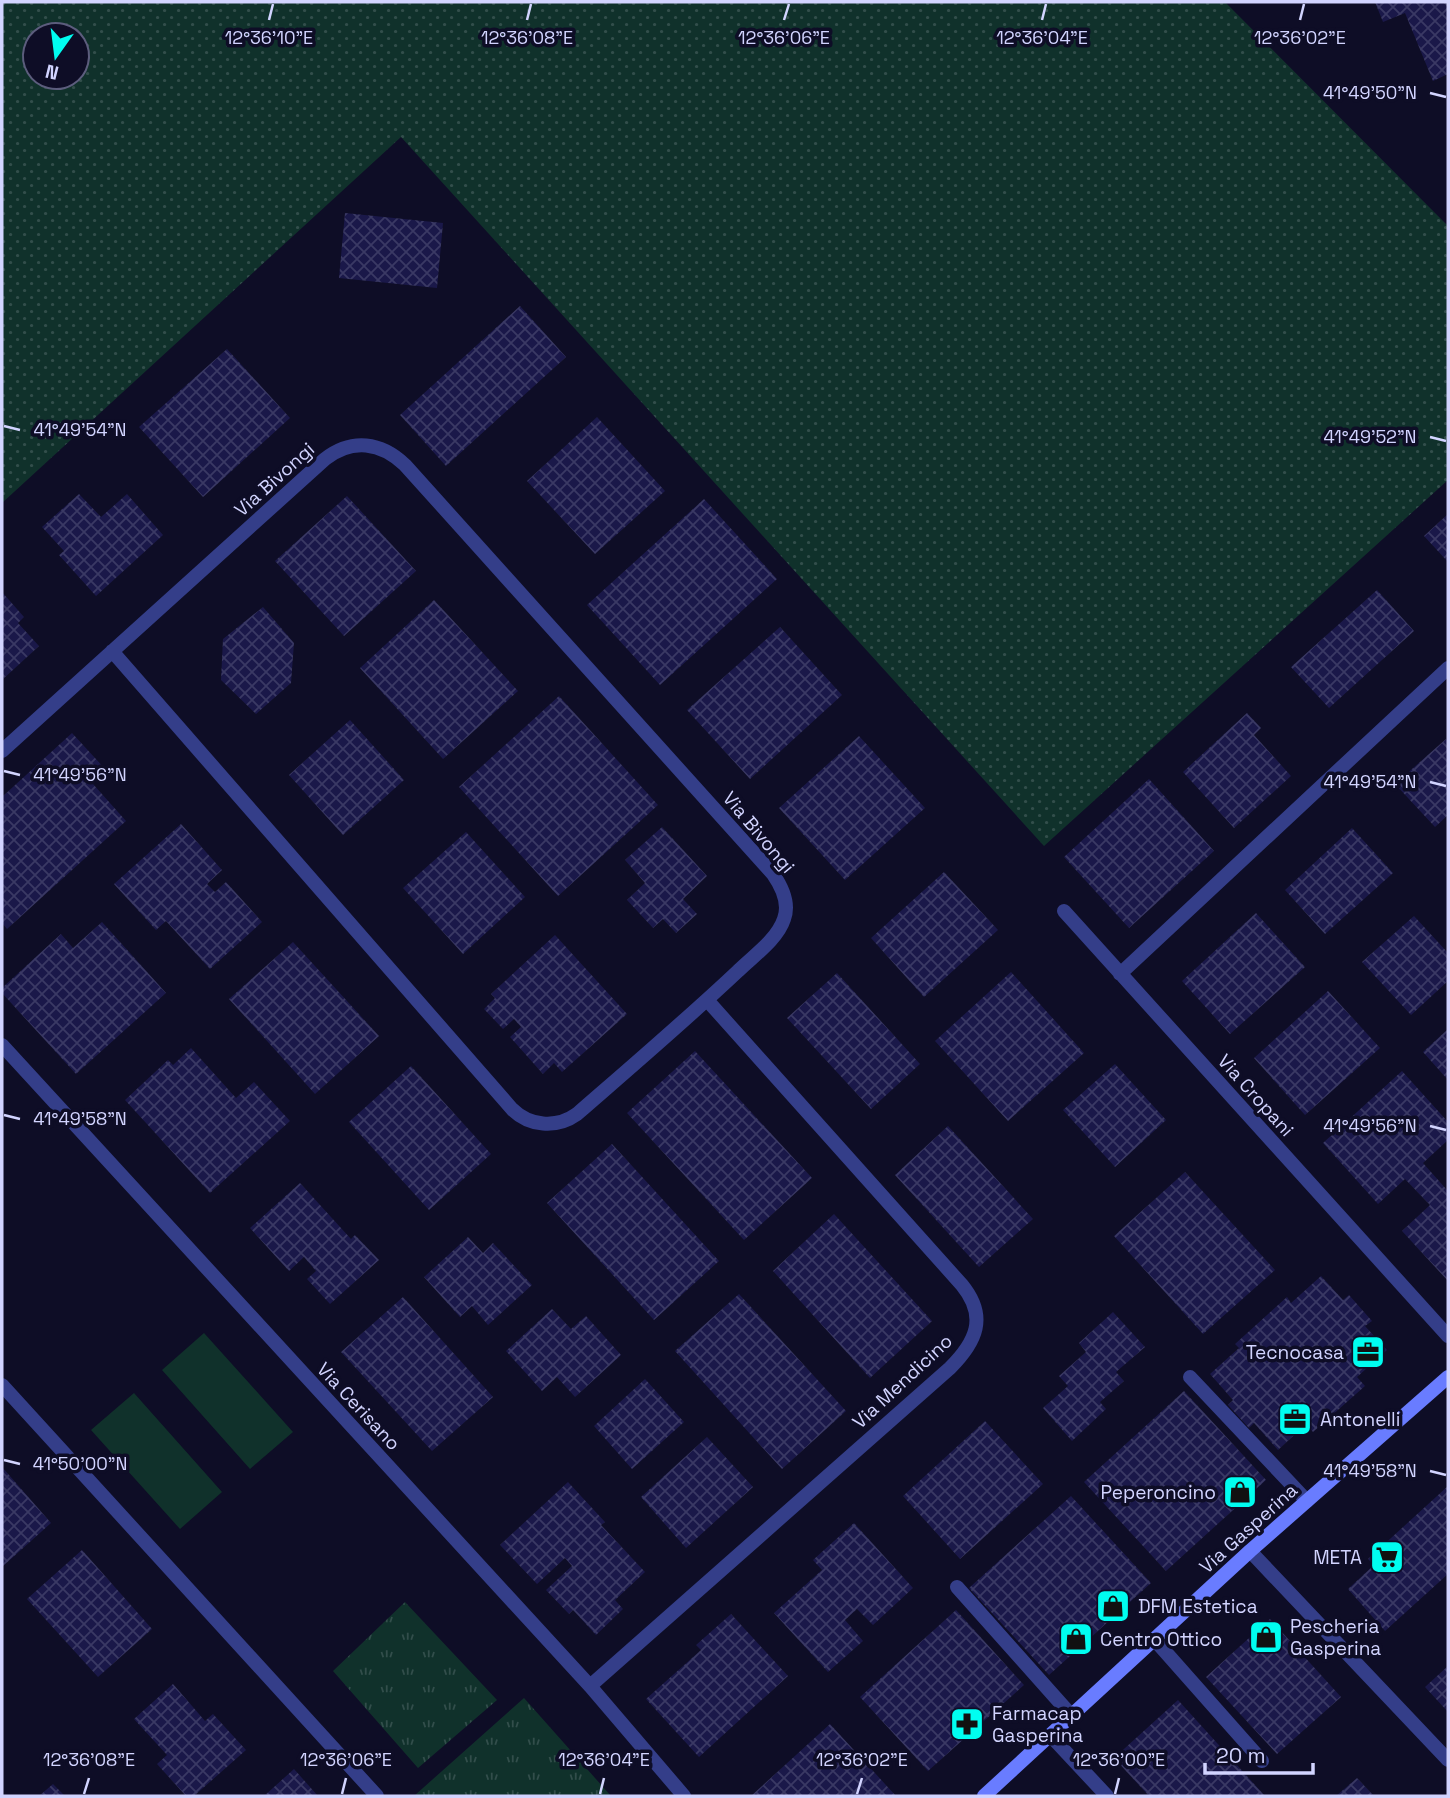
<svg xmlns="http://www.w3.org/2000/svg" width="1450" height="1798" font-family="'Space Grotesk',sans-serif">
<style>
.grass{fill:url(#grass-dots);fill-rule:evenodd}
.park{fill:url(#park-tufts)}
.pitch{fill:#10312b}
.building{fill:url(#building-cross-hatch)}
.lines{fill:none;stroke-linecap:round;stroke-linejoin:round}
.street{stroke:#343e89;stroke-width:14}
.secondary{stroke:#697cff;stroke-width:14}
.ticks{fill:none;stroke:#d2d4ff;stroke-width:2.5}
.labels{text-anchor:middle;stroke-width:7;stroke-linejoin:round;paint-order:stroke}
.street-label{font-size:19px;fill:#d2d4ff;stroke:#0e0d26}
.poi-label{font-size:19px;fill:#d2d4ff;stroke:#0e0d26;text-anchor:start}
.ticks-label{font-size:18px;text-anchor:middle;fill:#d2d4ff;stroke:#0e0d26;stroke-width:7;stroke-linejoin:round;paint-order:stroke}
</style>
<defs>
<pattern id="grass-dots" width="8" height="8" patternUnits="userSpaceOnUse" patternTransform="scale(1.75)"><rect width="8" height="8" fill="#10312b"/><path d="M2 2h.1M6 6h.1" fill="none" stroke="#324e4b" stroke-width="1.8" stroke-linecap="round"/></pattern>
<pattern id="park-tufts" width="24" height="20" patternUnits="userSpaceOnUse" patternTransform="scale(1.75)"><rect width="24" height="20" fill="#10312b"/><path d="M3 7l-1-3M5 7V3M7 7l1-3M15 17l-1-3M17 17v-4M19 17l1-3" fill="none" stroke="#324e4b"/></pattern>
<pattern id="building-cross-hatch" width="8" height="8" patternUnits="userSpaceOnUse" patternTransform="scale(1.75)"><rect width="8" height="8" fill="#1a1849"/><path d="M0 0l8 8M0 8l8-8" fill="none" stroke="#3a3964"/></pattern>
</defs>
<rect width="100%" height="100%" fill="#0e0d26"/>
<path class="grass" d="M2,2H1225L1448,226V480L1044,846L401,137L2,503ZM35,35H77V77H35Z"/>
<path class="park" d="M405,1602L497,1700L418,1768L333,1671Z
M524,1698L611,1796H414Z"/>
<path class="pitch" d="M204,1333L293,1432L250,1469L162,1370Z
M134,1393L222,1492L180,1529L91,1430Z"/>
<path class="building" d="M1375,2H1448V74L1433,81L1405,13L1383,22Z
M345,213L443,223L437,288L339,278Z
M520,306L566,357L446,466L400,415Z
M227,349L290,418L203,497L139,427Z
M597,417L665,491L595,554L527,481Z
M79,494L101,517L127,494L163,535L96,596L59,555L64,551L42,527Z
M347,496L416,571L344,636L275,561Z
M704,499L777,579L660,685L587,605Z
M1448,514V562L1424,536Z
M1377,590L1414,631L1329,708L1291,667Z
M2,592L24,617L18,623L39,646L2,680Z
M434,600L518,691L443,759L360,668Z
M263,607L294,643L291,683L256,714L221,680L223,639Z
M780,627L842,695L750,779L687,710Z
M559,696L658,805L558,896L459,787Z
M1247,713L1261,728L1254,735L1291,776L1234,828L1183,772Z
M350,720L404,780L343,835L289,775Z
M72,733L107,771L93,784L126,821L7,929L2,923V797Z
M859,736L925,808L845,880L779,808Z
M1446,739L1448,742V815L1435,827L1395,784Z
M1149,779L1214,851L1129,928L1064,857Z
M181,824L222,870L207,884L215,892L226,882L262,922L210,969L166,921L156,930L114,884Z
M662,827L707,876L683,899L697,914L676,933L663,919L653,928L627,900L645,883L625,860Z
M1352,828L1393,873L1325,934L1285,890Z
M466,832L525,897L463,954L403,888Z
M944,872L998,930L924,997L871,938Z
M1256,913L1305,967L1230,1034L1182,981Z
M1414,916L1448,953V981L1411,1015L1362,962Z
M102,922L166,993L76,1074L2,993V988L61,934L73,948Z
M555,935L627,1014L562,1072L554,1063L543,1074L510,1037L521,1027L514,1019L503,1029L484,1009L495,998L491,994Z
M293,942L379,1036L315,1094L229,999Z
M1011,972L1084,1053L1008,1121L935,1041Z
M837,973L920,1064L871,1109L787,1018Z
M1328,991L1380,1048L1305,1115L1254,1058Z
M1448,1029V1080L1423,1052Z
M191,1048L236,1098L254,1082L290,1121L210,1193L125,1100L168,1060L173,1065Z
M695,1051L812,1178L744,1240L627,1113Z
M1115,1064L1166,1120L1115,1167L1063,1110Z
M411,1066L491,1154L429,1210L349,1122Z
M1402,1071L1448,1122V1140L1423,1163L1447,1190L1448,1188V1281L1402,1231L1430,1205L1405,1179L1378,1204L1323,1143Z
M948,1126L1033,1219L979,1267L895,1175Z
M612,1144L719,1261L654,1320L547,1203Z
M1185,1172L1275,1270L1203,1334L1114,1236Z
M300,1183L351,1239L355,1235L379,1260L330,1304L307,1279L316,1271L304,1257L289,1271L250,1228Z
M834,1214L932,1321L870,1378L773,1271Z
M468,1237L483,1253L493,1243L532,1285L488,1325L472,1306L460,1317L424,1277Z
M1321,1276L1343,1300L1349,1295L1372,1321L1365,1326L1387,1350L1357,1377L1365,1386L1313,1432L1306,1424L1278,1450L1254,1423L1249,1428L1228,1405L1233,1400L1210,1374L1239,1348L1235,1344L1287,1297L1291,1303Z
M739,1294L846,1411L782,1469L675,1351Z
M403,1297L493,1397L432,1451L341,1352Z
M552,1309L571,1329L586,1316L621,1355L575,1397L557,1377L542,1391L506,1351Z
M1113,1312L1145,1347L1116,1372L1124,1381L1100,1402L1106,1409L1072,1441L1043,1408L1068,1386L1059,1376L1086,1352L1079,1343Z
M645,1379L684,1422L632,1469L594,1426Z
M1184,1391L1266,1480L1166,1571L1084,1482Z
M985,1421L1043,1484L960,1559L903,1496Z
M707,1437L753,1487L686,1548L641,1497Z
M2,1467L51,1523L2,1567Z
M568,1482L605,1522L601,1525L645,1572L615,1600L623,1609L596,1635L573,1610L569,1614L546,1590L572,1566L565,1558L537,1584L500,1545Z
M1448,1486V1574L1385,1631L1348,1589L1374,1565L1368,1559Z
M1071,1496L1151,1583L1049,1675L969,1588Z
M854,1523L913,1588L873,1625L857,1609L845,1620L863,1641L828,1672L774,1613L822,1570L813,1560Z
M82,1550L152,1629L98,1677L27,1599Z
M956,1610L1024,1685L928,1771L860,1697Z
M731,1614L788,1676L699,1757L646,1699L701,1650L696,1645Z
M1270,1619L1341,1697L1277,1754L1206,1677Z
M1448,1666V1712L1425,1687Z
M173,1684L205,1721L213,1714L246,1750L194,1796H186L157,1764L167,1755L134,1719Z
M1178,1700L1265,1796H1149L1114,1758Z
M830,1724L896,1796H751Z
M294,1769L318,1796H264Z
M1357,1778L1374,1796H1336Z
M53,1784L65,1796H39Z"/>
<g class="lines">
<path class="street" d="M2,751L325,459C352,438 381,442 405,465L773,874C782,887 790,903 784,919C777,940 753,956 738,971C686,1020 631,1067 577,1114C556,1129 529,1126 512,1109L112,651
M1064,911L1448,1336
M1120,974L1448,668
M2,1045L590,1686L684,1796
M1190,1377L1307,1501
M2,1385L377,1796
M1250,1551L1448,1760
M957,1587L1071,1715
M1154,1639L1262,1761
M590,1686L950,1368C976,1342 988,1317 962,1285L707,1000
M1050,1735L1107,1796"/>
<path class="secondary" d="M984,1796L1250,1551L1448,1377"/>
</g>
<path class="ticks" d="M269,20L273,4M527,20L531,4M784,20L789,4M1042,20L1046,4M1300,20L1304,4M1430,93L1446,97M4,426L20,430M1430,437L1446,441M4,771L20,775M1430,782L1446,786M4,1115L20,1119M1430,1126L1446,1130M4,1460L20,1464M1430,1471L1446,1475M84,1794L89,1778M342,1794L346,1778M600,1794L604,1778M857,1794L862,1778M1115,1794L1119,1778"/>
<defs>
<g id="office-square" transform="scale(1.75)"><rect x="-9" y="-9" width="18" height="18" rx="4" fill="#00fdf0" stroke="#0e0d26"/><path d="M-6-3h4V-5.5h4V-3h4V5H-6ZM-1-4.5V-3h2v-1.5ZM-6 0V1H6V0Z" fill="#111"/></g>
<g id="shop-square" transform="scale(1.75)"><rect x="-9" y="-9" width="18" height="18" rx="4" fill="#00fdf0" stroke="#0e0d26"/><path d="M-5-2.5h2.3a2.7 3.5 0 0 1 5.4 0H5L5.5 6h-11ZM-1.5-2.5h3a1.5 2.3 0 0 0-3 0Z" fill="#111"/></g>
<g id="supermarket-square" transform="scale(1.75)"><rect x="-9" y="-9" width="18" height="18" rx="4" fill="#00fdf0" stroke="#0e0d26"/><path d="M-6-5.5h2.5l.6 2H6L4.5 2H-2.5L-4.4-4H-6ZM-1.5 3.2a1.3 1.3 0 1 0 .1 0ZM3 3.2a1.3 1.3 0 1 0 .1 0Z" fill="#111"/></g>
<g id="pharmacy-square" transform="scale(1.75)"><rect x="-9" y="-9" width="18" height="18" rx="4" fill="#00fdf0" stroke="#0e0d26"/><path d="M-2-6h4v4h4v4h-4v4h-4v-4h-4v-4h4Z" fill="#111"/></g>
</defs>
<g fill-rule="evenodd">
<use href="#office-square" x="1368" y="1352"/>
<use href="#office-square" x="1295" y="1419"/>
<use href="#shop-square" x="1240" y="1492"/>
<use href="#supermarket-square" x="1387" y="1557"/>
<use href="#shop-square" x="1113" y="1606"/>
<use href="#shop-square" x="1266" y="1637"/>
<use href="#shop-square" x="1076" y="1639"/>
<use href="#pharmacy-square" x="967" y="1724"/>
</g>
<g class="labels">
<g class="street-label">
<text transform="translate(274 479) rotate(-42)" y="7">Via Bivongi</text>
<text transform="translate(759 832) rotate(50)" y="7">Via Bivongi</text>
<text transform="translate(1256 1095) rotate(48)" y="7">Via Cropani</text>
<text transform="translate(902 1381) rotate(-43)" y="7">Via Mendicino</text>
<text transform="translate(359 1406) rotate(47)" y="7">Via Cerisano</text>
<text transform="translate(1248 1528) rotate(-42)" y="7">Via Gasperina</text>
</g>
<g class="poi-label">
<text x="1344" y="1359" text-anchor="end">Tecnocasa</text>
<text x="1320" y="1426">Antonelli</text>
<text x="1216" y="1499" text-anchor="end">Peperoncino</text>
<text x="1362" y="1564" text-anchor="end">META</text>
<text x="1138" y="1613">DFM Estetica</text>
<text x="1290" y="1633">Pescheria<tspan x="1290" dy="22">Gasperina</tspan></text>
<text x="1100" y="1646">Centro Ottico</text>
<text x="992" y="1720">Farmacap<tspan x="992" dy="22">Gasperina</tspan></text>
</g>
</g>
<g class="ticks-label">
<text x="269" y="44">12°36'10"E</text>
<text x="527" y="44">12°36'08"E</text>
<text x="784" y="44">12°36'06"E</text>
<text x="1042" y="44">12°36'04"E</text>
<text x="1300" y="44">12°36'02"E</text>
<text x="1370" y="99">41°49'50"N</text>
<text x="80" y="436">41°49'54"N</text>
<text x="1370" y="443">41°49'52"N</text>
<text x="80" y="781">41°49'56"N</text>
<text x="1370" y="788">41°49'54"N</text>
<text x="80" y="1125">41°49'58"N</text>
<text x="1370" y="1132">41°49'56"N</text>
<text x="80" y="1470">41°50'00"N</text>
<text x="1370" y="1477">41°49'58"N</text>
<text x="89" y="1766">12°36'08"E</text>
<text x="346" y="1766">12°36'06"E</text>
<text x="604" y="1766">12°36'04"E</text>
<text x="862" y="1766">12°36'02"E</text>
<text x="1119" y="1766">12°36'00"E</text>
</g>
<rect width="1450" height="1798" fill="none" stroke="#d2d4ff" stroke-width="7"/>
<g transform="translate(56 56) rotate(194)"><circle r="33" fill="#0e0d26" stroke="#5c5d7d" stroke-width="2"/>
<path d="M0-5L12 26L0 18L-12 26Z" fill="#00fdf0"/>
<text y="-10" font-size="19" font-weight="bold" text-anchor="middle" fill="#d2d4ff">N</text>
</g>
<path d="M1205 1763v10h108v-10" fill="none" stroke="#d2d4ff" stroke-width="3.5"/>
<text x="1216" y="1763" font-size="21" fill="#d2d4ff" stroke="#0e0d26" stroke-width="5" paint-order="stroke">20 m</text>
</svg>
